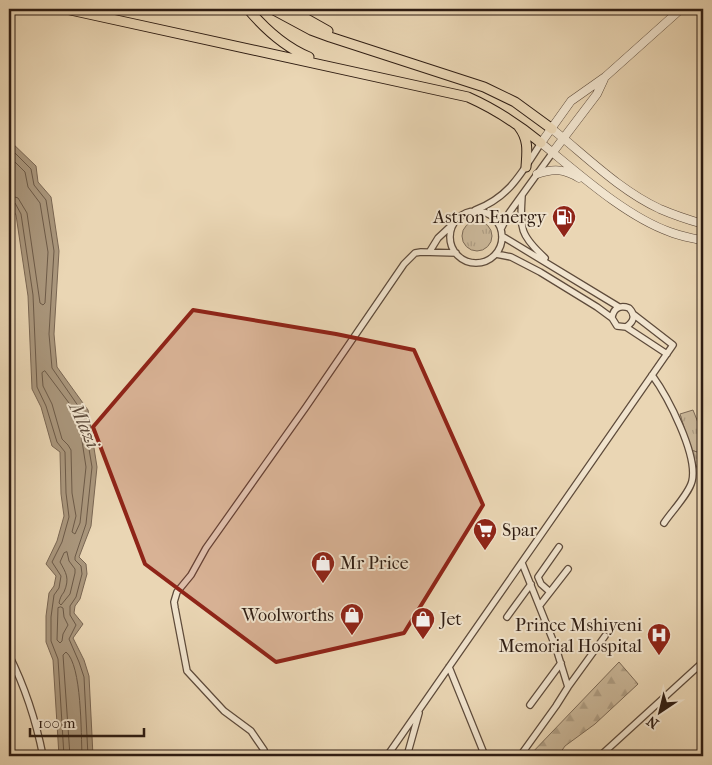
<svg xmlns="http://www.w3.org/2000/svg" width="712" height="765" font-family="'IM FELL French Canon',serif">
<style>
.grass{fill:url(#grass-tufts);stroke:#7c6a56}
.forest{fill:url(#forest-firs);stroke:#7c6a56}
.water{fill:#aa977d;stroke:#796653}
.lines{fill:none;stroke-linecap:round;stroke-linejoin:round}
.shore{stroke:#6c5a48;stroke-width:1}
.minor-casing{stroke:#5e4b3b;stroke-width:8}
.tertiary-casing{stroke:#5e4b3b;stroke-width:9}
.primary-casing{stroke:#2f1d13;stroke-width:11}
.minor{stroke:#f1e4ce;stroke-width:5.5}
.tertiary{stroke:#f1e4ce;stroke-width:8}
.primary{stroke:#ead6b4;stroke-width:9}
.marked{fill:#8f2418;fill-opacity:0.2;stroke:#8f2418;stroke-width:4;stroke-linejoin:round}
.labels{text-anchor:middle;stroke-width:4;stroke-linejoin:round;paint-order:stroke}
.poi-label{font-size:18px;fill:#2f1d13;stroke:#f1e4ce;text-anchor:end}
.water-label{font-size:19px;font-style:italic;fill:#5a4838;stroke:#f1e4ce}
</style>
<defs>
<pattern id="grass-tufts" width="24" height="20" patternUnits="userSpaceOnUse" patternTransform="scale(1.25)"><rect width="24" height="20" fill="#cab799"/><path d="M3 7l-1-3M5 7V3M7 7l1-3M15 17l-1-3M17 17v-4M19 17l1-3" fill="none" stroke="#ae9d83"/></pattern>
<pattern id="forest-firs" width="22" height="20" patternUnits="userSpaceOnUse" patternTransform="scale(1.25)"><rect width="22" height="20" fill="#cab799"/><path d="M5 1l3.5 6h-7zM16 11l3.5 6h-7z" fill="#ae9d83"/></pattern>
</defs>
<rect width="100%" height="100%" fill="#ead6b4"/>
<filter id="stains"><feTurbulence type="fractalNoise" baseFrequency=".004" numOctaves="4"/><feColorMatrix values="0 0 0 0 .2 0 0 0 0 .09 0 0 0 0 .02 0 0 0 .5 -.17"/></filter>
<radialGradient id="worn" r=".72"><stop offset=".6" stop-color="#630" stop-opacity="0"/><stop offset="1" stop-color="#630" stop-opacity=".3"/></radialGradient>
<path class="grass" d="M462 236a15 15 0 1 1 30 0a15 15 0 1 1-30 0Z
M693,410L703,435V454L691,450L680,414Z"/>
<path class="forest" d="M691,450L703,454V496L701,493L700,477Z
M619,662L638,684L595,724L565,746L558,756H529Z"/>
<path class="water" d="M9,140L36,166L38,182L51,197L59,251L54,334L57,367L88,410L97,467L91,526L79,557L86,564L87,574L80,599L75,606L74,613L83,624L73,638L84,660L89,676L93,756H59L53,660L46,642V616L49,593L54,586L56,576L46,564L57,541L64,516L61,494L60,452L52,446L41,407L32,389L28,296L16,215L9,203Z"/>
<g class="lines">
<path class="shore" d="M9,147L31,169L34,185L46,200L54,251L49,334L52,368L83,413L92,467L86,524L75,557V560L81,566L82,574L76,597L70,606V615L76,625L69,639L79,662L84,677L88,756
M9,156L25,172L28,187L40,203L48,252L45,303L43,305L40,303L27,213L18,198L9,195
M9,202L15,203L21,214L33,295L37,387L46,406L57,442L65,452L66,493L69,517L62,542L52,562L61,576L59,588L54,595L51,617V641L58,659L64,756
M45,371L78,415L86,467L80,523L75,534L72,532L76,516L72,493L71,450L68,445L62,439L52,404L43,386L42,373Z
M67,552L69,561L75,569V573L70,594L61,605L59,603C60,598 61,596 64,592C70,578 66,573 60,562L64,553Z
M61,607L63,608L64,617L68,625L63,634L62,641L60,643L57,640L58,608Z
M70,756L63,655L66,652C82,665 81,734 82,756"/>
<g class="minor-casing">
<path id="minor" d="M522,196C520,229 520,235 545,258
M475,210C510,197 522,172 541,143
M450 237a26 26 0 1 1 52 0a26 26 0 1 1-52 0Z
M501,229L509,213L553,152
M502,236L619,307
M430,251L438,238L453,224
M496,254L511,257L540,272L597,307L612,318L617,326L626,327L667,354
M612,318C613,308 620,305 629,308C636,315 634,322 626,327
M652,375C668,397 698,455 692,481C689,494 671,512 664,523
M550,592L541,584L538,577L559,547
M540,605L568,569
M507,617L531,584
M9,655C25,687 36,721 43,756
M449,667L485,756
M568,687L605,636
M530,705L561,663
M265,756L264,750L251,731L224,711L187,671L175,608L174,602L177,592L191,575L206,548L306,407L404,264L415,253L421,252L456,253
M387,756L673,345L633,314
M407,756L419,713
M520,756L556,706L568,687L556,648L522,563
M600,756L703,662"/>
</g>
<g class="tertiary-casing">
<path id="tertiary" d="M681,9L605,77L571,101L541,143C578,173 625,216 670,232C680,236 692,238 703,241
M552,129C586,156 619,190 660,209C674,215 689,220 703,224
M553,152L597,94L604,79
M537,174C554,168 564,169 579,178"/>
</g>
<g class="primary-casing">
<path id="primary" d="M66,9L468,97C495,109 518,124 541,143
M248,9C265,29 284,47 309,57
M272,9L311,30L330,37L484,87L515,102L552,129
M289,9L328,31
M519,127C529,140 527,152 526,167"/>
</g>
<use href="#minor" class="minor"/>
<use href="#tertiary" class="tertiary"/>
<use href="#primary" class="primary"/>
</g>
<path class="marked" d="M193,310L336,334L414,350L483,505L404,633L276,662L145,564L93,427Z"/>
<defs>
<g id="fuel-pin" transform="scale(1.25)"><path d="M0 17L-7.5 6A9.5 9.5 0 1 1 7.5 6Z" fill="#8f2418" stroke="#f1e4ce"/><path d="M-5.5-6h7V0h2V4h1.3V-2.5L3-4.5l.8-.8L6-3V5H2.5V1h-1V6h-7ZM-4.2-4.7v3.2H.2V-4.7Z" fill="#fff"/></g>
<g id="supermarket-pin" transform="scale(1.25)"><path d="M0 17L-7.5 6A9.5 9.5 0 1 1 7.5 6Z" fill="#8f2418" stroke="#f1e4ce"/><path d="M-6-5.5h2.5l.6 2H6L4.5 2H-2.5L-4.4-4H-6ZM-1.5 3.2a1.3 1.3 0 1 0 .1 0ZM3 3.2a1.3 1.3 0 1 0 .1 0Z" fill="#fff"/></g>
<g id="shop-pin" transform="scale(1.25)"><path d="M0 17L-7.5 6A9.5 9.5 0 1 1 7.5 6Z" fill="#8f2418" stroke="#f1e4ce"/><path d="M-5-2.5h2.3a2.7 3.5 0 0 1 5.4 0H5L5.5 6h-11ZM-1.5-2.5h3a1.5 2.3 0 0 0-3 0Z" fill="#fff"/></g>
<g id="hospital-pin" transform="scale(1.25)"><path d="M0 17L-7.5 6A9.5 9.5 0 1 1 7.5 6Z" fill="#8f2418" stroke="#f1e4ce"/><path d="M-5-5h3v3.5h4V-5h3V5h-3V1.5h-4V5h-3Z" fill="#fff"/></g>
</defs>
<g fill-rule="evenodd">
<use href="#fuel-pin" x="564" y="217"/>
<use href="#supermarket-pin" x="485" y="530"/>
<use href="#shop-pin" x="323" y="563"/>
<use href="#shop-pin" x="352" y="615"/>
<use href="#shop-pin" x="423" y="619"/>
<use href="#hospital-pin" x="659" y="635"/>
</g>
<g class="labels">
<g class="poi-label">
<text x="546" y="223">Astron Energy</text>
<text x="502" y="536" text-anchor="start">Spar</text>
<text x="340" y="569" text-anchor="start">Mr Price</text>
<text x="334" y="621">Woolworths</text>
<text x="440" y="625" text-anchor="start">Jet</text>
<text x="642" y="631">Prince Mshiyeni<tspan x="642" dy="21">Memorial Hospital</tspan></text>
</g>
<g class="water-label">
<text transform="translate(85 425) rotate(66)" y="7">Mlazi</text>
</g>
</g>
<rect width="712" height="765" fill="none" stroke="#ead6b4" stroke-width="30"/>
<rect x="10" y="10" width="692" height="745" fill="none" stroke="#2f1d13" stroke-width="2.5"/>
<rect x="15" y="15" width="682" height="735" fill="none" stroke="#2f1d13"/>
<g transform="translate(660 712) rotate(215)" stroke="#f1e4ce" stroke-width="4" paint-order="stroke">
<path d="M0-4L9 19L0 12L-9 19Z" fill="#2f1d13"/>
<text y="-8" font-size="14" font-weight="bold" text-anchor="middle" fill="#2f1d13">N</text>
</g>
<path d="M30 728v8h114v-8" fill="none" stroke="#2f1d13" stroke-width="2.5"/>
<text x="38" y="728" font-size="15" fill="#2f1d13" stroke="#f1e4ce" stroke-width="4" paint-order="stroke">100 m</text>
<rect width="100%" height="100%" filter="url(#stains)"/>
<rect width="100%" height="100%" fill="url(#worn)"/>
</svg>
